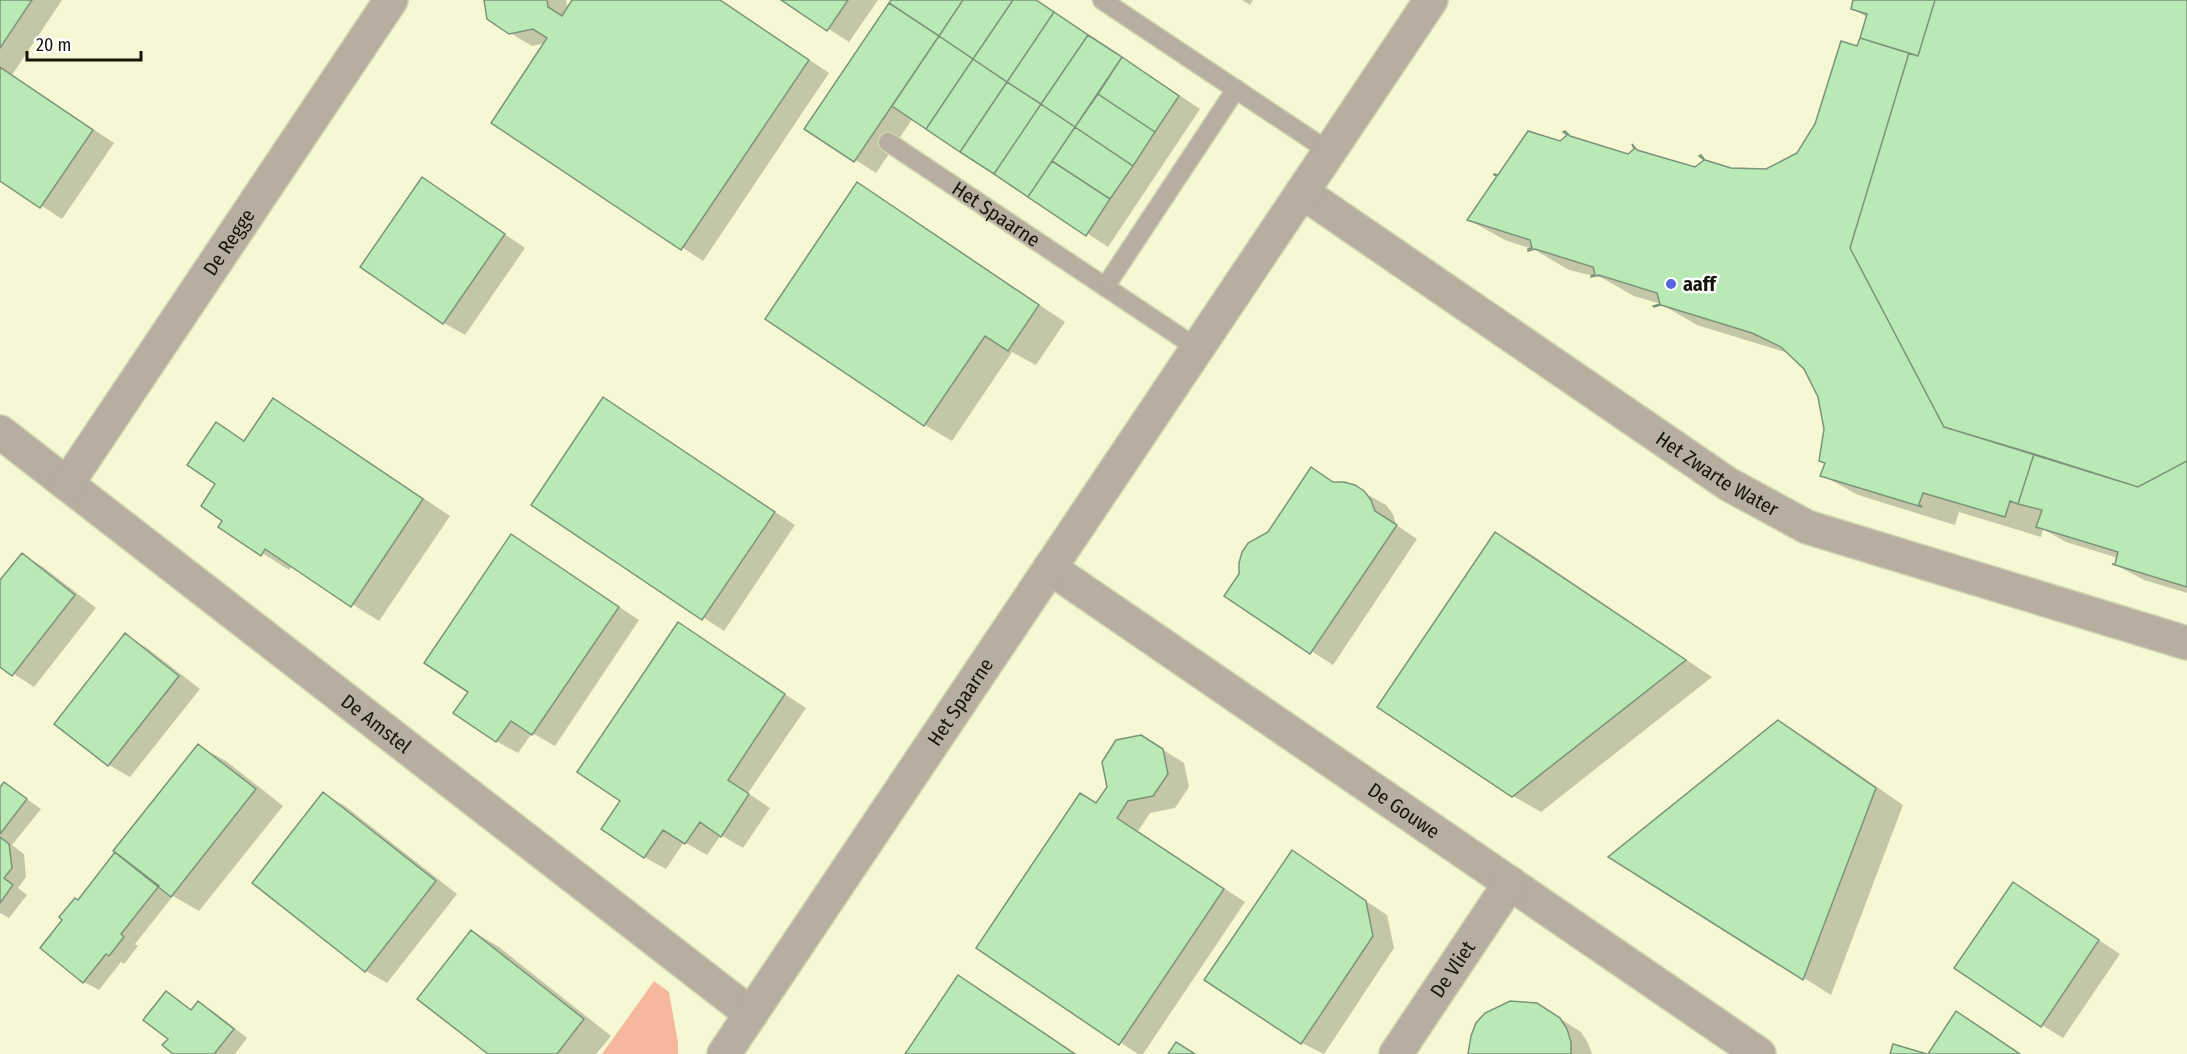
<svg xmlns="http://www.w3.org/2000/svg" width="2187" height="1054" font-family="'Fira Sans Condensed',sans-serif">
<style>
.green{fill:#f5b89c}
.shadow{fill:#0003}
.building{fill:#b9e9b5;stroke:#7b9479;stroke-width:1.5}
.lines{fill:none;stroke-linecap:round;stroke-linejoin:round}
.service-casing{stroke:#d1d4b2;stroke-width:21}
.minor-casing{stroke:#d1d4b2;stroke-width:36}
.service{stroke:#b7aea0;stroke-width:18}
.minor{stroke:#b7aea0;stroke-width:33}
.poi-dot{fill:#5566dc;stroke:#fff;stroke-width:2}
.labels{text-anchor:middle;stroke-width:5;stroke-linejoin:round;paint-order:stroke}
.street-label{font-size:20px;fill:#151508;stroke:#fff}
.poi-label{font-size:20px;font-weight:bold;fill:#151508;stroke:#fff;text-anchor:start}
</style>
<rect width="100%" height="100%" fill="#f5f8d2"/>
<path class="green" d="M654,981L669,992L678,1043V1054H602Z"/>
<path class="shadow" d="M0,0H62L12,75L114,143L62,219L0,179Z
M485,0H566L568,10L574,0H720L829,73L703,261L493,122L546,43L532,46L510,33Z
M784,0H878L849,42Z
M893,0H1037L1200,109L1108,247L913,118L876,173L807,129Z
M1242,0H1253L1250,5Z
M1855,0H2187V593L2144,580L2116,565L2118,558L2066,542L2043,529L2041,537L1959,512L1955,525L1858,495L1822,475L1826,463L1825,429L1820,397L1805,369L1788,353L1697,325L1661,304L1634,296L1602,278L1569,270L1535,250L1505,240L1469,220L1561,142L1628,156L1635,149L1695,169L1766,171L1798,154L1858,48L1867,17L1852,9Z
M423,179L444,192L525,248L465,335L444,323Z
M857,184L884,200L1065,322L1036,365L1012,352L952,441L925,425L767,319Z
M603,399L795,525L724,631L533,505Z
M273,400L301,416L450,516L379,621L292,566L289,570L220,526L224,520L218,484L216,424L245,441Z
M1336,484L1354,487L1386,505L1393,514L1396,525L1417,539L1333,665L1226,596L1269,533Z
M1496,534L1523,549L1712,677L1541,812L1513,796Z
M512,536L639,620L555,746L532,733L518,753L496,741Z
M22,554L43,567L96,608L34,687L0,665V582Z
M678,624L806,708L748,793L770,808L743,848L721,835L707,855L684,842L666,869L644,857L622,801Z
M125,635L147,648L200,689L130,777L109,765Z
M1778,722L1806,738L1903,805L1831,995L1611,857Z
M1141,736L1184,763L1189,787L1175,808L1150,813L1138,831L1245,902L1143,1054H1138L978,948L1097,804Z
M198,746L226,761L283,806L199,911L173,896L135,944L138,946L124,964L121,962L99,990L84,982L42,948Z
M5,784L41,809L12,845L24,854L26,877L18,888L27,895L9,918L0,913V790Z
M324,794L345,806L457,894L387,983L366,971Z
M1292,852L1387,915L1394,948L1324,1054L1302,1043Z
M2013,884L2120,954L2063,1038L2042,1025Z
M472,931L499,947L611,1036L596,1054H490Z
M958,977L980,990L1076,1054H907Z
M166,993L192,1010L198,1003L213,1011L247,1038L235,1054H176L170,1039Z
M1957,1013L1978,1025L2021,1054H1930Z
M1559,1018L1581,1032L1588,1043L1592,1054H1470Z"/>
<path class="building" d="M0,0H32L0,48Z
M484,0H547L548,7L562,16L572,0H720L809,60L681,250L491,123L547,38L533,29L509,34L487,19Z
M781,0H848L827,31Z
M891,0H963L939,36L889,3Z
M963,0H1013L973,59L939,36Z
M1013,0H1036L1054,12L1007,82L973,59Z
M1853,0H1935L1918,56L1860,38L1867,14L1851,9Z
M1935,0H2187V461L2138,487L1944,427L1850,248L1909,53L1918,56Z
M889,3L939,36L854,162L804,129Z
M1054,12L1088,35L1041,104L1007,82Z
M1088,35L1122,57L1075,127L1041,104Z
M939,36L973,59L926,129L892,106Z
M1860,38L1909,53L1850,248L1944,427L2034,454L2018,504L2010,501L2005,517L1923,493L1919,504L1922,507L1820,476L1825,463L1819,461L1824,429L1818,397L1804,369L1781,347L1752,333L1661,305L1654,307L1653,306L1660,304L1657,293L1599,275L1591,277V276L1595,274L1593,267L1535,249L1528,251V249L1532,248L1530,240L1467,220L1497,176L1494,175V174L1498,175L1528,131L1560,141L1567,135L1563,132L1565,131L1570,136L1628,154L1634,149L1632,144L1637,150L1695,167L1704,160L1699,156L1701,155L1705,160L1731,168L1766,169L1797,153L1815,124L1841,41L1857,46Z
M1122,57L1179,96L1155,132L1098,94Z
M973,59L1007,82L960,152L926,129Z
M0,67L93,130L40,208L0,181Z
M1007,82L1041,104L994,174L960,152Z
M1098,94L1155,132L1133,166L1075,127Z
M1041,104L1075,127L1028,197L994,174Z
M1075,127L1133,166L1110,199L1052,161Z
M1052,161L1110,199L1086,236L1028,197Z
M422,177L505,234L443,324L360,267Z
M857,182L1039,305L1008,351L985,336L924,426L765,319Z
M603,397L775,512L702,620L531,505Z
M273,398L423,499L351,607L265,549L261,556L218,527L222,521L201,506L215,484L187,465L216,422L244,441Z
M2034,454L2138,487L2187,461V587L2112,564H2115L2118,552L2036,527L2042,510L2018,504Z
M1311,467L1333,482H1344L1355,485L1364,491L1371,500L1375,511L1397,525L1310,654L1224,596L1239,574V563L1242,552L1248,543L1268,532Z
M1495,532L1686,660L1512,797L1377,707Z
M511,534L619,607L532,735L511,721L496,742L453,713L468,692L424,663Z
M22,553L75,595L12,676L0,667V580Z
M678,622L785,694L728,780L749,794L721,837L700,822L685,844L663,830L644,858L601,829L620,801L577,772Z
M125,633L179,676L108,766L54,724Z
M1778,720L1876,788L1803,980L1608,857Z
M1141,735L1163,749L1168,774L1153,796L1128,801L1117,818L1224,889L1119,1045L976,948L1080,793L1096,803L1107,787L1102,762L1116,740Z
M198,744L256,789L171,897L113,851Z
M4,782L27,799L0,834V787Z
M323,792L436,881L365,972L252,883Z
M0,837L9,844L12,868L4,878L13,885L0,903Z
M1292,850L1366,901L1373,936L1301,1044L1204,980Z
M115,852L159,886L121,934L124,937L109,956L106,954L83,983L40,948L62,920L59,917L75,898L78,900Z
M2013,882L2099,940L2041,1027L1954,968Z
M471,930L584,1019L557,1054H488L417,999Z
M958,975L1075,1054H905Z
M166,991L191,1010L198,1001L234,1029L214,1054H173L162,1045L168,1039L143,1020Z
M1510,1001L1537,1003L1560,1018L1567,1029L1571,1042V1054H1468L1471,1036L1476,1023L1485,1013Z
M1956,1011L2020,1054H1928Z
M1176,1042L1195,1054H1168Z
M1893,1044L1927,1054H1890Z"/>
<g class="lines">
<g class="service-casing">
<g id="service">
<path d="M1102,0L1330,152"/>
<path id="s1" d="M888,142L1197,348"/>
<path d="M1105,287L1236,89"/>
</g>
</g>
<g class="minor-casing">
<g id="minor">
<path id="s2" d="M1302,192L1728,484L1807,527L2187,643"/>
<path id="s3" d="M0,432L751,1014"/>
<path id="s4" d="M67,484L391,0"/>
<path id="s5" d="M1050,568L1759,1054"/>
<path id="s6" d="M724,1054L1431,0"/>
<path id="s7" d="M1396,1054L1510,883"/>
</g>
</g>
<use href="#service" class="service"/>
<use href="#minor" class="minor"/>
</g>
<circle class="poi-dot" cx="1671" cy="284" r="6"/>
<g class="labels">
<g class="street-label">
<text dy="7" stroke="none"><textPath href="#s1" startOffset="130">Het Spaarne</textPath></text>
<text dy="7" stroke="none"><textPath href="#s4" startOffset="291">De Regge</textPath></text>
<text dy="7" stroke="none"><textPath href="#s2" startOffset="502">Het Zwarte Water</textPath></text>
<text dy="7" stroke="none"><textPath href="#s6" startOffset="424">Het Spaarne</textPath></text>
<text dy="7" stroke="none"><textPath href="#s3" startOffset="476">De Amstel</textPath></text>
<text dy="7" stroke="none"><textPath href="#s5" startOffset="429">De Gouwe</textPath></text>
<text dy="7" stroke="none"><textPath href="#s7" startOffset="102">De Vliet</textPath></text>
</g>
<g class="poi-label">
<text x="1683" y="291">aaff</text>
</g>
</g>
<path d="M27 51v9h114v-9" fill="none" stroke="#151508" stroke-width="3"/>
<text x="36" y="51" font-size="18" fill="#151508" stroke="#ffffff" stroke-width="4.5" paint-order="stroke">20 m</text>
</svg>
